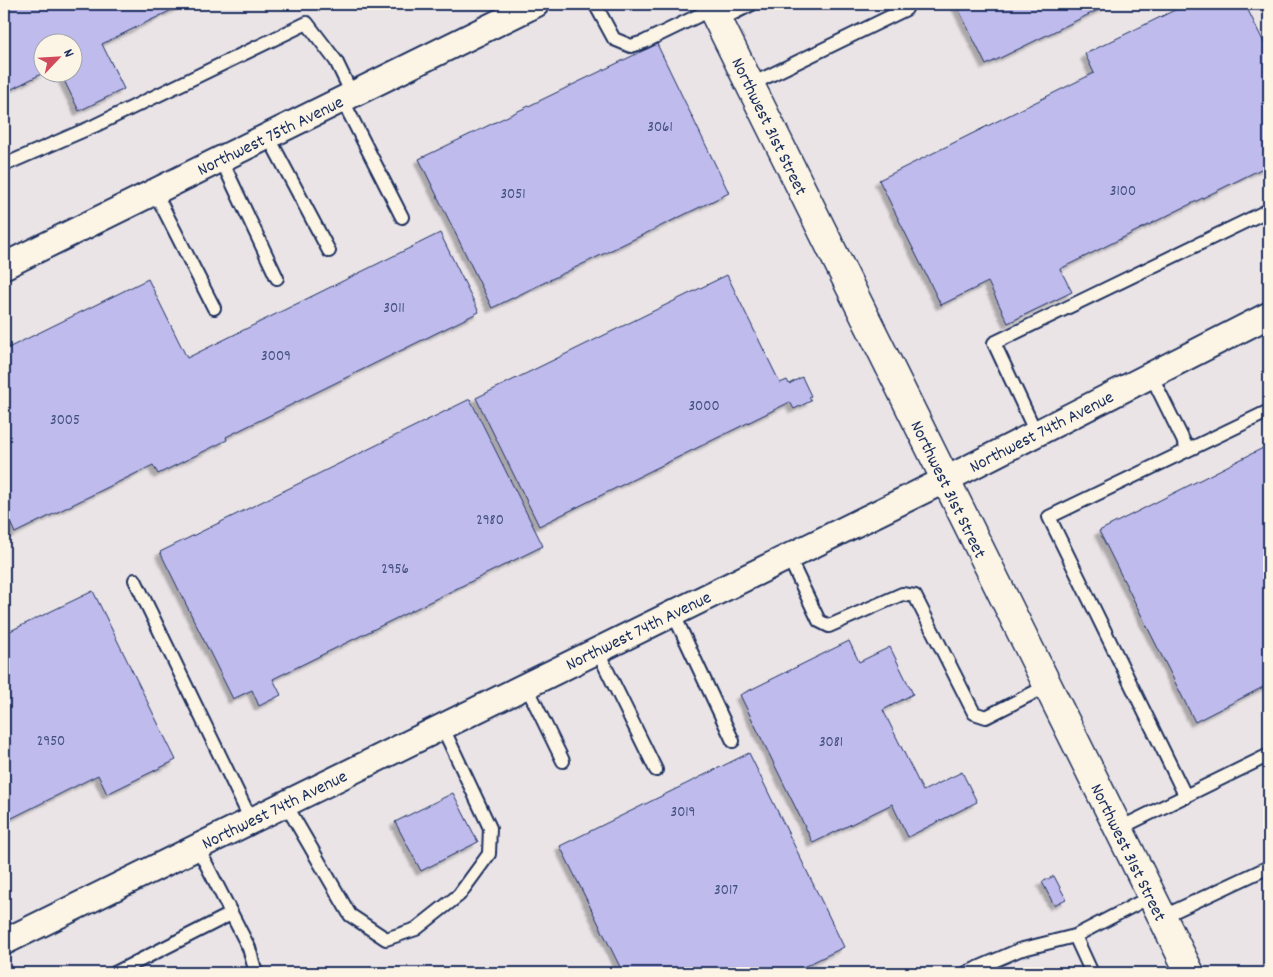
<svg xmlns="http://www.w3.org/2000/svg" width="1273" height="977" font-family="Dekko,sans-serif">
<style>
.building{fill:#bfbbed;stroke:#1b2f5e;filter:url(#shadow)}
.lines{fill:none;stroke-linecap:round;stroke-linejoin:round}
.service-casing{stroke:#1b2f5e;stroke-width:16}
.minor-casing{stroke:#1b2f5e;stroke-width:29}
.tertiary-casing{stroke:#1b2f5e;stroke-width:31}
.service{stroke:#fcf5e5;stroke-width:12}
.minor{stroke:#fcf5e5;stroke-width:25}
.tertiary{stroke:#fcf5e5;stroke-width:28}
.labels{text-anchor:middle;stroke-width:4.5;stroke-linejoin:round;paint-order:stroke}
.number-label{font-size:15px;fill:#445282}
.street-label{font-size:18px;fill:#1b2f5e;stroke:#fcf5e5}
</style>
<defs>
<filter id="shadow"><feDropShadow dx="-4.5" dy="4.5" stdDeviation="1" flood-color="#0004"/></filter>
</defs>
<rect width="100%" height="100%" fill="#eae4e7"/>
<filter id="ink" filterUnits="userSpaceOnUse"><feTurbulence type="fractalNoise" baseFrequency=".02" numOctaves="2"/><feDisplacementMap in="SourceGraphic" scale="10" xChannelSelector="R" yChannelSelector="G"/><feConvolveMatrix kernelMatrix="1 2 1 2 8 2 1 2 1" color-interpolation-filters="sRGB"/></filter>
<g filter="url(#ink)">
<path class="building" d="M4,4H184L102,44L124,89L79,111L60,72H72V42H42V72H45L4,93Z
M956,4H1110L986,65Z
M1187,4H1245L1269,53V165L1060,269L1072,292L1008,323L988,282L941,305L879,180L1094,73L1085,54Z
M657,44L729,193L492,308L419,159Z
M440,233L479,312L226,437L227,440L158,474L153,465L15,533L4,509V350L148,279L187,358Z
M727,275L780,383L787,380L789,384L802,377L811,396L809,397L811,401L794,409L790,402L539,526L476,398Z
M470,399L543,546L273,679L281,695L259,706L252,690L233,699L160,552Z
M1269,445V684L1195,722L1099,531Z
M93,591L176,760L107,794L98,775L4,822V634Z
M849,641L859,662L890,647L913,694L883,710L923,791L962,772L977,802L908,837L892,804L813,843L740,695Z
M749,753L844,947L791,973H623L560,846Z
M453,793L478,842L421,871L395,822Z
M1054,876L1066,899L1054,905L1042,882Z"/>
<g class="lines">
<g class="service-casing">
<path id="service" d="M595,4L614,39L631,46L644,42L712,9
M718,21L752,4
M750,85L906,9
M342,99L402,217
M268,136L329,251
M221,159L277,278
M4,165L94,126L307,23L336,61L352,94
M155,192L214,308
M1151,375L1188,450
M1036,433L994,343L1269,210
M788,556L819,621L829,626L902,594L915,596L974,713L986,717L1047,686
M135,580L251,820
M673,613L733,741
M597,650L656,770
M526,685L563,761
M1186,797L1049,517L1269,411
M285,803L350,915L386,939L416,929L459,895L489,854L490,828L442,726
M1118,829L1269,755
M197,846L249,948L256,973
M1162,917L1269,867
M1075,936L1152,896
M115,973L231,914
M966,973L1019,950L1075,936L1092,973"/>
</g>
<g class="minor-casing">
<path id="minor" d="M4,266L536,4
M4,942L945,480L1269,315"/>
</g>
<g class="tertiary-casing">
<path id="tertiary" d="M710,4L1190,973"/>
</g>
<use href="#service" class="service"/>
<use href="#minor" class="minor"/>
<use href="#tertiary" class="tertiary"/>
</g>
</g>
<g class="labels">
<g class="number-label">
<text x="660" y="131">3061</text>
<text x="1123" y="195">3100</text>
<text x="513" y="198">3051</text>
<text x="394" y="312">3011</text>
<text x="276" y="360">3009</text>
<text x="704" y="410">3000</text>
<text x="65" y="424">3005</text>
<text x="490" y="524">2980</text>
<text x="395" y="573">2956</text>
<text x="51" y="745">2950</text>
<text x="831" y="746">3081</text>
<text x="683" y="816">3019</text>
<text x="726" y="894">3017</text>
</g>
<g class="street-label">
<text transform="translate(770 126) rotate(64)" y="6">Northwest 31st Street</text>
<text transform="translate(270 135) rotate(-26)" y="6">Northwest 75th Avenue</text>
<text transform="translate(1041 431) rotate(-27)" y="6">Northwest 74th Avenue</text>
<text transform="translate(949 489) rotate(64)" y="6">Northwest 31st Street</text>
<text transform="translate(638 630) rotate(-26)" y="6">Northwest 74th Avenue</text>
<text transform="translate(274 809) rotate(-26)" y="6">Northwest 74th Avenue</text>
<text transform="translate(1129 852) rotate(64)" y="6">Northwest 31st Street</text>
</g>
</g>
<rect width="1273" height="977" fill="none" stroke="#fcf5e5" stroke-width="20"/>
<rect x="10" y="10" width="1253" height="957" fill="none" stroke="#1b2f5e" stroke-width="2" filter="url(#ink)"/>
<g transform="translate(58 58) rotate(65)"><circle r="24" fill="#fcf5e5" stroke="#a2a6af"/>
<path d="M0-4L9 19L0 12L-9 19Z" fill="#d1495b"/>
<text y="-8" font-size="14" font-weight="bold" text-anchor="middle" fill="#1b2f5e">N</text>
</g>
</svg>
